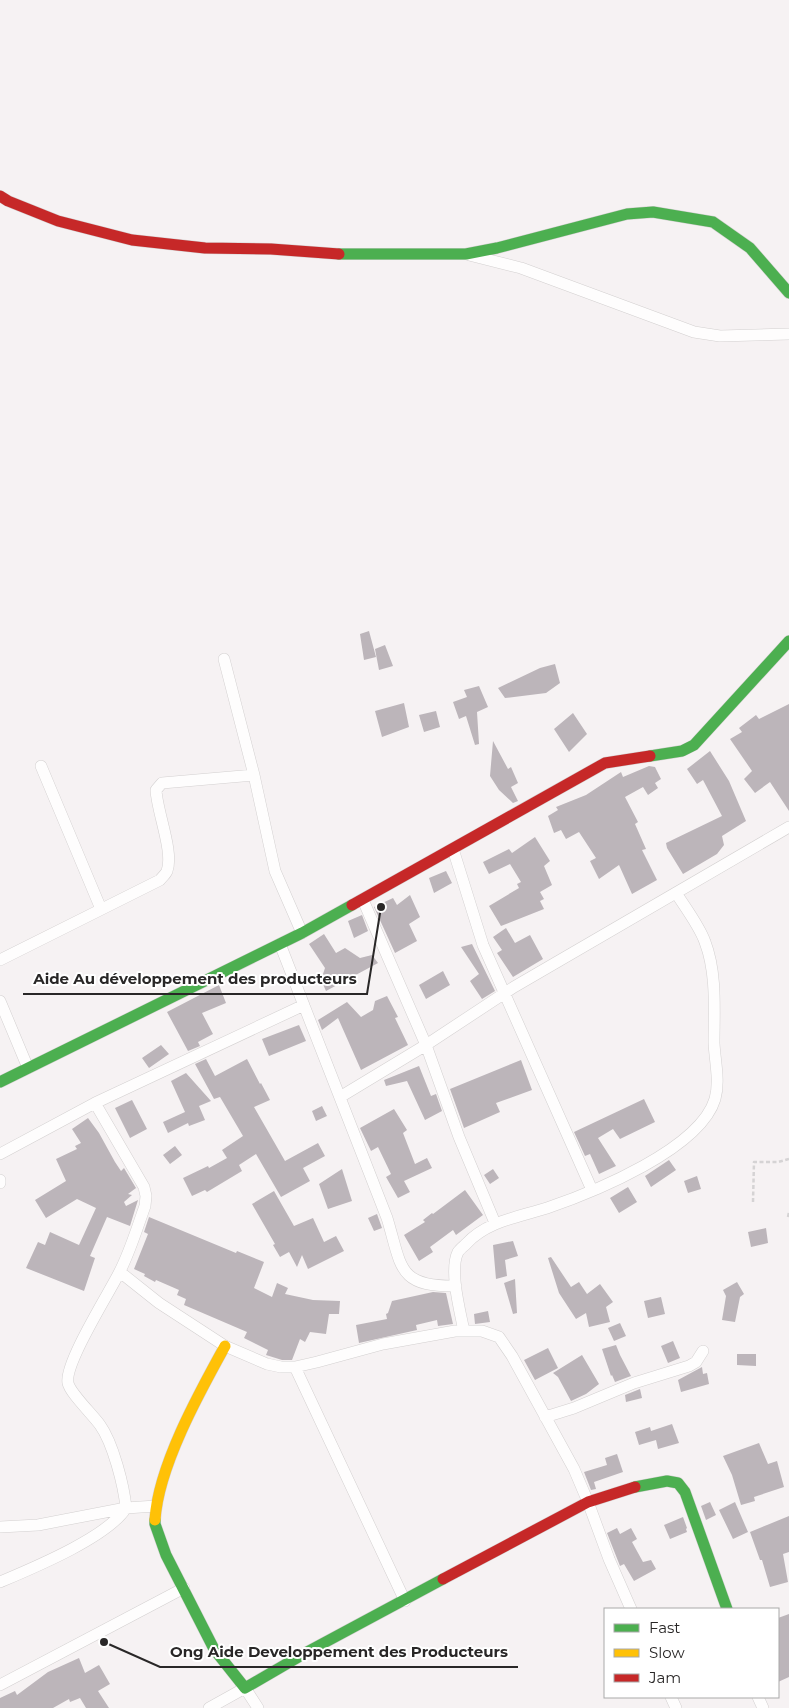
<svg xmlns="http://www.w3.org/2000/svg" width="789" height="1708" font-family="Montserrat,sans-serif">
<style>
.building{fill:#bcb5ba}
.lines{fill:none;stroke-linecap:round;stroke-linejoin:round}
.street-casing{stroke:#d3d0d0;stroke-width:12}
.fast-casing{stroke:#d3d0d0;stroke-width:12}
.slow-casing{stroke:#d3d0d0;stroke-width:12}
.jam-casing{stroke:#d3d0d0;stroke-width:12}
.path{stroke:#d5d3d4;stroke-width:2.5;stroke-dasharray:4 2.5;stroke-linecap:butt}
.street{stroke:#fefdfd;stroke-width:11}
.fast{stroke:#4caf50;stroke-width:11}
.slow{stroke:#ffc107;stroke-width:11}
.jam{stroke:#c62828;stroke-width:11}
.leader{fill:none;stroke:#292727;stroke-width:2}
.callout-dot{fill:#292727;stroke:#fff;stroke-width:2}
.callout-label{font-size:15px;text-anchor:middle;font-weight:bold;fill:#292727;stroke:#fff;stroke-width:4;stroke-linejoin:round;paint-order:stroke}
</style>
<rect width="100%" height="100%" fill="#f6f2f3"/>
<path class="building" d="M369,631L376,657L364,660L360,634Z
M385,645L393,666L379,670L375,649Z
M555,664L560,683L546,693L505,698L498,688L540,668Z
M479,686L488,707L477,712L479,744L475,745L466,716L459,719L453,702L467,697L464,690Z
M404,703L409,727L382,737L375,711Z
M789,704V811L770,782L755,793L744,779L752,771L730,739L742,732L739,728L756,715L759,719Z
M436,711L440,727L424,732L419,715Z
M573,713L587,734L569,752L554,729Z
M493,741L508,769L511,767L518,783L511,787L518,801L513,803L499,790L490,776Z
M710,751L729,781L746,821L722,836L724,845L717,854L683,874L667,848L666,843L722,816L703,780L697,784L687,769Z
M649,766L655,767L661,779L655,783L658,788L648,795L643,787L625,797L638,822L635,824L646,849L642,850L657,880L632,894L619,865L599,879L590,861L596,858L579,832L566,839L561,830L554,833L548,816L558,810L556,807L586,795L621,772L623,777Z
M535,837L550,861L544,866L552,885L540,892L544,899L540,901L544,909L501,926L489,906L519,888L517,884L521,882L510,864L489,874L483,862L509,849L512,853Z
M446,871L452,883L434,893L429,878Z
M410,895L420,917L409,924L417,941L395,953L374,907L393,898L397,905Z
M362,915L368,931L354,938L348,921Z
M506,928L515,943L530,935L543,959L513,977L497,953L502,950L493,937Z
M324,934L336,953L345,948L360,958L372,955L378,963L326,991L321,980L325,968L309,944Z
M472,944L495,991L482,999L470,981L479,974L461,947Z
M443,971L450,985L426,999L419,985Z
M219,985L226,1003L202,1013L213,1034L198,1042L200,1046L188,1051L167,1012Z
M387,996L398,1017L395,1018L408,1045L361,1070L338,1018L322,1030L318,1020L347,1002L361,1017L373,1010L375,1001Z
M299,1025L306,1041L269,1056L262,1039Z
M161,1045L169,1054L149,1068L142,1058Z
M206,1059L215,1076L247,1059L260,1084L261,1083L270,1100L254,1107L285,1161L318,1143L325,1156L303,1168L310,1181L281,1197L256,1154L239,1165L242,1171L207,1192L205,1190L192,1196L183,1178L208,1166L209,1168L227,1158L222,1150L243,1136L220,1097L214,1099L195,1064Z
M521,1060L532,1090L496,1103L500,1112L464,1128L450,1089Z
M419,1066L431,1096L436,1094L442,1111L425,1120L407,1081L386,1086L384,1080Z
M186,1073L211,1101L199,1106L205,1120L189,1126L188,1123L168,1133L163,1122L185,1112L171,1081Z
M644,1099L655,1122L620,1139L613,1129L598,1138L616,1166L599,1174L590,1154L585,1156L574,1132Z
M132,1100L147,1129L130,1138L115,1108Z
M322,1106L327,1116L316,1121L312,1111Z
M394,1109L407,1130L403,1133L415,1164L427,1158L432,1168L404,1181L410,1192L398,1198L386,1177L391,1174L378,1147L371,1151L360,1128Z
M88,1118L99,1133L115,1162L121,1171L124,1168L136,1188L128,1194L132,1195L124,1202L126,1206L138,1200L130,1226L107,1217L90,1256L95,1258L84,1291L26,1268L38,1242L45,1245L50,1232L79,1245L96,1208L77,1199L46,1218L35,1200L66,1181L56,1159L77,1149L75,1146L81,1143L72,1129Z
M175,1146L182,1155L170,1164L163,1155Z
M669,1160L676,1170L651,1187L645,1176Z
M342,1169L352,1201L328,1209L319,1184Z
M493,1169L499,1178L490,1184L484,1175Z
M697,1176L701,1189L688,1193L684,1181Z
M628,1187L637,1202L619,1213L610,1198Z
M465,1190L483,1215L456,1235L453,1230L430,1247L433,1252L419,1261L404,1235L425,1222L423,1220L432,1213L433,1214Z
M274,1191L294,1226L313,1218L324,1242L336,1236L344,1251L308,1269L302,1255L297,1267L289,1252L280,1257L273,1245L275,1244L252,1204Z
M377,1214L382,1228L374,1231L368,1218Z
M149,1217L236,1253L237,1251L264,1262L254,1288L272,1297L277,1283L288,1288L285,1294L313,1300L340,1301L339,1314H329L326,1334L310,1332L305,1342L300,1339L292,1360H282L266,1355L268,1350L244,1338L247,1332L184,1305L186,1299L177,1295L179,1290L156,1280L155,1282L144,1276L145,1274L134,1269L148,1234L144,1232Z
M766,1228L768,1243L751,1247L748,1232Z
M513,1241L518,1256L505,1260L507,1276L496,1279L493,1245Z
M551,1257L571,1287L579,1282L587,1294L600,1284L613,1302L606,1307L610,1322L589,1327L586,1313L576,1319L559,1293L548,1258Z
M515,1279L517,1313L513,1314L504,1283Z
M737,1282L744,1294L740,1297L735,1322L722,1320L726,1296L723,1290Z
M433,1292L446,1293L453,1324L438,1326L437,1320L416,1325L417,1330L359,1343L356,1325L387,1319L386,1314L388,1313L392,1301Z
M661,1297L665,1314L648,1318L644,1301Z
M488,1311L490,1322L475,1324L474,1314Z
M620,1323L626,1336L614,1341L608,1328Z
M673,1341L680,1358L668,1363L661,1346Z
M616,1345L620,1355L631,1376L615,1382L612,1375L611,1376L602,1349Z
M548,1348L558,1368L535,1380L524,1360Z
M737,1354H756V1366L737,1365Z
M582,1355L599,1384L586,1394L571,1401L558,1377L553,1373Z
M702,1367L703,1374L707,1373L709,1384L681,1392L678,1380Z
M640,1389L642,1398L626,1402L625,1395Z
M672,1424L679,1443L658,1449L656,1440L639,1445L635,1432L650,1427L651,1431Z
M759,1443L768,1464L777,1461L784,1487L754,1497L755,1501L741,1505L732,1475L723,1456Z
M617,1454L623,1472L594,1482L596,1489L591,1490L584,1472L607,1465L605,1458Z
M710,1502L716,1515L706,1520L701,1506Z
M735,1502L748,1532L733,1539L719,1510Z
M789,1516V1552L783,1554L788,1582L770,1587L762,1560H760L750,1532Z
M683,1517L687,1528L686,1529L687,1532L670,1539L664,1525Z
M617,1528L620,1534L631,1528L637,1539L632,1542L643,1562L651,1560L656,1569L634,1581L624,1564L620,1566L607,1533Z
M789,1614V1677L778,1682V1618Z
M79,1658L85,1673L99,1665L110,1684L98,1691L109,1708H86L80,1698L70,1702L69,1699L53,1708H0V1698L15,1691L17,1695L48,1672Z"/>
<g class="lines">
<g class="street-casing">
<path id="street" d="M469,255L521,268L694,332L720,336L789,334
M224,659L254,775L275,871L302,933
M41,766L101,909
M453,849L483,945L592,1190
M363,900L426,1045L459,1137L495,1223
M280,944L387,1218C402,1267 397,1287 456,1286
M0,960L160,880C162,877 166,874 167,871C174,852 157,812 156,790L162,783L254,775
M0,1001L28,1068
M340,1097L426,1045L514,987L789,827
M0,1154L95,1103L304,1005
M0,1180V1183
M120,1272L159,1303L225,1346L267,1364L281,1367H295L317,1362L383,1344L455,1331H482L499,1337L512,1356L574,1469L588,1502L609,1559L631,1609
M464,1331C460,1311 449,1270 458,1252C460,1249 464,1246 466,1244C487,1221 519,1217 547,1208C594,1192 700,1149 715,1099C720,1081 715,1062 714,1043C714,1011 717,973 705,942C700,927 685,907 676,893
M295,1367L405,1601
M545,1417L574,1408L634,1383L689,1366L696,1362L703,1351
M0,1527L38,1525L126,1508L156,1506
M0,1582C33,1568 108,1537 126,1508C124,1486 113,1443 100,1425C93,1415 70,1393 68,1383C64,1364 109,1293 119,1273C130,1252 137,1228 145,1206L146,1196L144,1187L95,1103
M0,1685L184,1588
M671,1697L676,1708
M758,1697L763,1708
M209,1708L245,1688L258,1708"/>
</g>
<g class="fast-casing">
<path id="fast" d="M339,254H466L497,248L627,214L653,212L713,222L750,248L789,293
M650,756L682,751L694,745L789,641
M0,1082L302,933L352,905
M635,1487L667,1481L678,1483L685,1492L727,1609
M155,1520V1524L166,1555L214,1649L245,1688L307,1652L443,1579"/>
</g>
<g class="slow-casing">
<path id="slow" d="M155,1520C158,1467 199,1393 225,1346"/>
</g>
<g class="jam-casing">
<path id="jam" d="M0,196L8,201L58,221L132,240L205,248L271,249L339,254
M352,905L605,763L650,756
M443,1579L588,1502L635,1487"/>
</g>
<path class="path" d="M753,1202L754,1162H778L789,1159
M788,1217L789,1212"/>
<use href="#street" class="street"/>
<use href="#fast" class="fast"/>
<use href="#slow" class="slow"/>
<use href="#jam" class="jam"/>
</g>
<path class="leader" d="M381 907L367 994H23M104 1642L160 1667H518"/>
<g class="callout-dot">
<circle cx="381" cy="907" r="5"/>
<circle cx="104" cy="1642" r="5"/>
</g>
<g class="callout-label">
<text x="195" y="984">Aide Au développement des producteurs</text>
<text x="339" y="1657">Ong Aide Developpement des Producteurs</text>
</g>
<rect x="604" y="1608" width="175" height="90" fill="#ffffff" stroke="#a9a9a9"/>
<rect x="614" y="1624" width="25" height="8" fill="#4caf50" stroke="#a9a9a9"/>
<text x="649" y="1633" font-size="15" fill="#292727">Fast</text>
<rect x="614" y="1649" width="25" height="8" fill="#ffc107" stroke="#a9a9a9"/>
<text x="649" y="1658" font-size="15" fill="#292727">Slow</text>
<rect x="614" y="1674" width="25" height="8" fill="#c62828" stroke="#a9a9a9"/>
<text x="649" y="1683" font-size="15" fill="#292727">Jam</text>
</svg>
